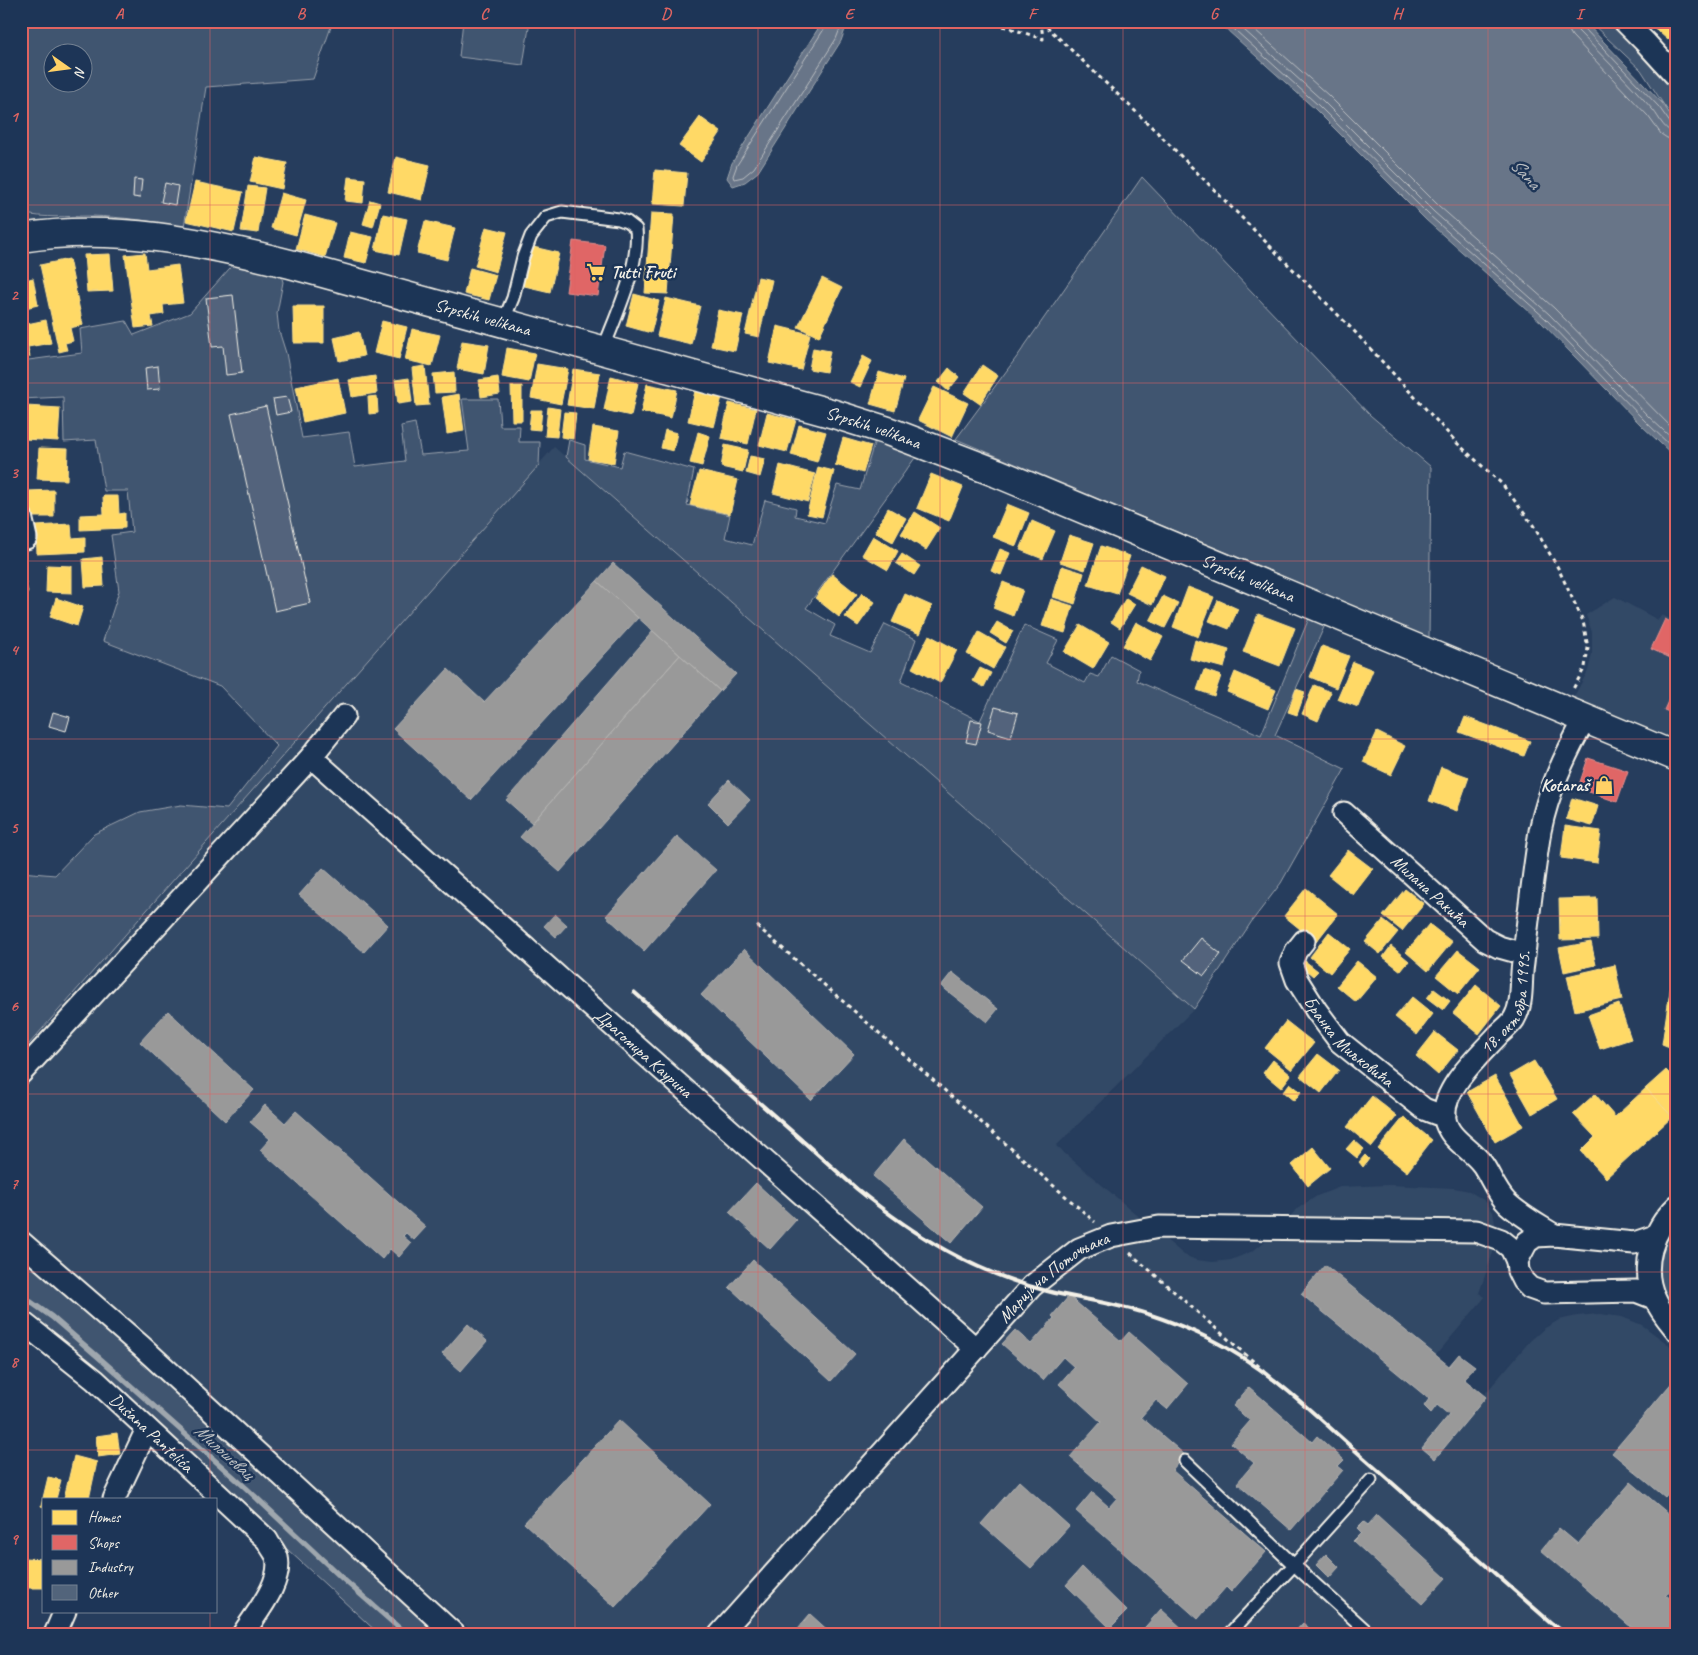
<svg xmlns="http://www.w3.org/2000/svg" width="1698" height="1655" font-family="Caveat,sans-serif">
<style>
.built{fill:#334966}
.green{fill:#40546f;stroke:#9aa2ac;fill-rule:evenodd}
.water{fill:#677588;stroke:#9fa7ae}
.homes{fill:#ffd966;stroke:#fce08d}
.shops{fill:#e06666;stroke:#e6908d}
.industry{fill:#999;stroke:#b4b3b1}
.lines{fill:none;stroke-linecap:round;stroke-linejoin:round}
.shore{stroke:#bcbfc2;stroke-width:1}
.stream{stroke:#9fa7ae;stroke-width:5.5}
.building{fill:#52647b;stroke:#f4f1e8}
.lane-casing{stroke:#f4f1e8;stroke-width:15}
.street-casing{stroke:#f4f1e8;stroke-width:25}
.secondary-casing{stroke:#f4f1e8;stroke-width:31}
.path{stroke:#f4f1e8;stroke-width:3;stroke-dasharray:4 4;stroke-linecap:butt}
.lane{stroke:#1d3557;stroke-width:11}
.street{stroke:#1d3557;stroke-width:21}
.secondary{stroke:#1d3557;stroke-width:28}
.rail{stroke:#f4f1e8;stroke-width:4}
.grid{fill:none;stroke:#df6462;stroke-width:1;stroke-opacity:0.55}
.labels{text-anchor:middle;stroke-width:5;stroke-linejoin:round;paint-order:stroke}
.poi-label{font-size:18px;font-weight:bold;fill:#f4f1e8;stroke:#1d3557;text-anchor:start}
.street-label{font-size:18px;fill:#f4f1e8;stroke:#1d3557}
.water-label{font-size:19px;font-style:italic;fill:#bcbfc2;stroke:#1d3557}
.neatline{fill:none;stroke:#df6462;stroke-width:2}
.grid-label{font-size:16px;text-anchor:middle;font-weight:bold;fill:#df6462}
</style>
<rect width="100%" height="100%" fill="#263d5d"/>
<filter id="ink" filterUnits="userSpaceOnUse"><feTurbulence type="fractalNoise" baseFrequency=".02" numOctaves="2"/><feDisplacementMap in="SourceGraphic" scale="10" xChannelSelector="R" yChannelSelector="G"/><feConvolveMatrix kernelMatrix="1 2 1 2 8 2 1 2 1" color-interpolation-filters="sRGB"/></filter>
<g filter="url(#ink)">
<path class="built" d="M21,213L35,217L51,218L21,223Z
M554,447L1194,1009L1056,1146L1184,1255L1196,1260L1213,1262L1231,1260L1253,1251L1275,1233L1297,1209L1317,1196L1340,1187L1389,1185L1454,1188L1469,1191L1485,1201L1493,1212L1496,1229V1244L1479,1293L1485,1297L1436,1355L1484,1395L1530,1341L1545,1328L1559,1320L1577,1316L1600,1314L1622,1317L1642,1325L1677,1351V1634H475L21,1229V1054Z
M1615,597L1658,620L1662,615L1677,622V744L1572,700L1588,671L1592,654V632L1586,615Z"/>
<path class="green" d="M21,21H333L313,79L206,87L184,227C153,221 122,217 91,216C67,216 45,219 21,213ZM52,52H82V82H52Z
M463,21H530L523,65L459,57Z
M1589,21H1616L1677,85V125L1641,70Z
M1142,177L1370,415L1431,467L1429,638L956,439L1019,354Z
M237,260L280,272L283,282L277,313L279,331L286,353L302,438L349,432L355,467L405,461L401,426L415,423L421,455L469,451L462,399H498L500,426H520L519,442H540L539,465L21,1053V872L55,875L94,834L140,812L181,805L227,809L277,746L220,686L103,641L119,591L111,535L132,532L128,491H104L96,440L64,442L63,397L21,399V361L82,353L80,329L126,321L134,335L190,313Z
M876,437L920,451L806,608L835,625L830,636L870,653L885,624L916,639L901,682L980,721L1024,625L1058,640L1046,663L1085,683L1090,674L1099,677L1111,655L1139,670L1137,681L1261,735L1309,618L1325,625L1275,735L1345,769L1281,883L1252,921L1194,1009L566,457L569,440L585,445V459L620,467L624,451L694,470L687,505L730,515L725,538L752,545L765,500L796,508L795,516L825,523L837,485L860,490Z
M1677,1216V1323L1656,1293L1657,1241Z
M21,1245L452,1634H379L248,1513L21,1310Z"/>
<path class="water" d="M823,21H848L841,41L758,172L745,182L733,186L727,178L732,163Z
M1217,21H1584L1663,104L1677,124V459L1641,425L1541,322L1426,220L1315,109Z"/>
<path class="homes" d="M1653,21H1677V30L1668,40L1650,24Z
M700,117L721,132L701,162L679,146Z
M256,157L287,163L282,189L250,182Z
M396,157L430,165L422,200L388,192Z
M655,170L687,173L684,206L652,204Z
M348,177L365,179L363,203L345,201Z
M195,182L243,192L234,232L186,221Z
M248,186L265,188L258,233L241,231Z
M281,193L306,200L296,235L271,228Z
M370,200L380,203L373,227L363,224Z
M651,213L674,214L668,294L645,293Z
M383,214L407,219L399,255L375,250Z
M305,215L335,223L325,257L296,249Z
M425,221L455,228L447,260L417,253Z
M486,227L507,232L496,272L475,266Z
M350,232L373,237L366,263L344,258Z
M529,246L559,253L550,292L520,285Z
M145,253L147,269L178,265L183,303L163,305L164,314L151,316L153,326L135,328L125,255Z
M110,254L113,291L87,292L84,255Z
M69,259L83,325L70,328L73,341L65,343L67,350L59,352L40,265Z
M470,268L496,275L489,300L464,294Z
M758,277L772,280L759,337L745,334Z
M33,278L38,305L21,309V281Z
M822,278L842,288L819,337L798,327Z
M634,294L659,301L651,333L626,326Z
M666,298L700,306L691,344L657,336Z
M293,306H324V343H294Z
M718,310L743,315L735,351L711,346Z
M46,320L51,343L28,347L30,357L21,359V323L22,325Z
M382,321L407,327L399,359L374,353Z
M777,326L810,334L801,370L769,363Z
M412,329L440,335L432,366L405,360Z
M359,332L364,356L339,361L334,338Z
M462,341L489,345L484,374L457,369Z
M507,348L535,353L529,382L502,377Z
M813,348L830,351L826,372L809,369Z
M863,356L872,361L860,387L850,382Z
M537,364L568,369L561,404L531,398Z
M982,365L998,376L980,404L964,393Z
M425,366L429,405L416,406L412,368Z
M949,368L959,377L948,391L938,382Z
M573,369L600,373L594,409L567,405Z
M454,372L455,392L435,393L433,374Z
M879,372L904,379L895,411L870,404Z
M375,376L377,393L352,397L349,380Z
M611,376L638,383L631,416L604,410Z
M498,377L500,394L481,397L479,380Z
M338,378L345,413L303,422L296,387Z
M409,378L412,402L398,404L395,380Z
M647,384L677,390L671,418L641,412Z
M511,386H522V421H512Z
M934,387L968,403L952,437L918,420Z
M695,391L722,397L714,427L688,421Z
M459,394L464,431L447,434L442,397Z
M377,396L378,413L369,414L368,397Z
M729,403L756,409L748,444L721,438Z
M26,406L60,408L58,441L24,439Z
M548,407L560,409L557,437L545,436Z
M531,410H542L540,430L529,429Z
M564,412L576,413L573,439L561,437Z
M767,413L796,420L787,452L759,445Z
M799,425L826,432L817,462L791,455Z
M593,427L619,431L614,463L588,459Z
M665,430L677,433L673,451L661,448Z
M698,432L710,436L702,466L690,463Z
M843,438L871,446L863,473L835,465Z
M725,445L748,450L743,472L721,467Z
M39,448L68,449L67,480L37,479Z
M750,456L765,459L760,477L746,473Z
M780,465L815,474L808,502L773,493Z
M818,467L834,471L822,517L807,514Z
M699,471L738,480L730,514L690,505Z
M931,474L963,487L949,521L917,508Z
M54,490V517H27V491Z
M103,496H118L119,514L125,513V528L80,530V515L104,514Z
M1007,504L1029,513L1016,546L993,537Z
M888,508L906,518L893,542L875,532Z
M915,512L940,528L926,550L901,534Z
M1032,521L1055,531L1043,559L1020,550Z
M71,524L72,538L85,537V552L37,554L36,526Z
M1069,535L1094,543L1085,570L1060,562Z
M873,536L898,551L888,570L862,555Z
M1101,546L1130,556L1117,594L1088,585Z
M1000,549L1010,553L1001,575L991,571Z
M902,554L920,566L914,575L896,563Z
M102,557L104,586L85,587L83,559Z
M22,564L28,593L21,594V565Z
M47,565L72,566V593L46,592Z
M1141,565L1165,576L1152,605L1127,593Z
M1062,566L1084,573L1075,604L1053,597Z
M832,574L857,594L839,617L815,598Z
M1003,582L1023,590L1013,616L993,608Z
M1188,587L1214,597L1198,637L1173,627Z
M862,593L875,602L858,626L845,617Z
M905,594L932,606L920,634L892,622Z
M1163,596L1178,603L1165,628L1150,621Z
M56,598L83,607L77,626L50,617Z
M1126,598L1135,604L1120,628L1111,622Z
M1051,599L1073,606L1065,633L1042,626Z
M1218,600L1238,609L1229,629L1209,621Z
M1258,614L1295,628L1280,666L1243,652Z
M997,622L1013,631L1006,643L990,633Z
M1136,622L1163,637L1150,661L1123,646Z
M1080,625L1109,642L1093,669L1064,652Z
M979,632L1005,647L993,669L967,654Z
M929,635L957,650L940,683L912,668Z
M1195,640L1229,650L1224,668L1190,659Z
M1322,646L1349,656L1336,688L1310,677Z
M1353,662L1373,670L1358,707L1337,699Z
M980,668L991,673L984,687L973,681Z
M1204,670L1221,676L1214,696L1197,690Z
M1235,672L1276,690L1268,709L1227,692Z
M1314,685L1331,692L1318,721L1302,714Z
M1296,689L1305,692L1297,715L1288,712Z
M1465,717L1530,741L1524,756L1459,732Z
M1377,732L1405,746L1391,775L1363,762Z
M1441,767L1469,777L1457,811L1429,801Z
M1572,798L1598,806L1592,826L1566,819Z
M1565,826L1601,831L1597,863L1561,858Z
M1348,850L1373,869L1353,895L1328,875Z
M1306,888L1338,914L1316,942L1284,916Z
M1405,889L1424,904L1402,931L1383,916Z
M1597,898L1598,939L1560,940L1559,899Z
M1383,920L1398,932L1380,954L1365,942Z
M1429,924L1452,942L1428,971L1406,952Z
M1329,932L1350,949L1330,973L1310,957Z
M1591,942L1596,965L1564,972L1559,948Z
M1677,944V1050L1662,1044Z
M1391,946L1409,961L1401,971L1383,957Z
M1458,950L1480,967L1458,994L1436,976Z
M1305,961L1318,971L1313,976L1301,966Z
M1357,961L1377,977L1356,1002L1337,986Z
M1615,965L1622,1000L1575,1011L1567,976Z
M1476,985L1501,1006L1479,1034L1453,1013Z
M1434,989L1450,1001L1443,1010L1427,998Z
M1412,997L1433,1014L1417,1035L1395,1017Z
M1619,1004L1631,1039L1600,1049L1588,1015Z
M1286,1021L1314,1043L1292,1070L1265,1048Z
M1435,1032L1458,1050L1438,1075L1416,1056Z
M1318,1054L1339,1070L1321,1093L1300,1076Z
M1273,1060L1291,1075L1281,1088L1263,1073Z
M1534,1061L1557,1099L1532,1114L1510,1075Z
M1666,1070L1677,1081V1122L1646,1088Z
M1495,1076L1523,1126L1495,1142L1467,1092Z
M1290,1083L1301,1092L1294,1101L1283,1092Z
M1646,1088L1672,1117L1606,1178L1581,1151L1595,1137L1573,1114L1595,1094L1615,1117Z
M1372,1096L1397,1116L1372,1147L1347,1127Z
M1404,1117L1432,1140L1407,1172L1378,1149Z
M1354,1140L1364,1149L1357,1158L1346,1149Z
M1313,1147L1330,1168L1308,1186L1292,1165Z
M1365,1155L1369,1159L1363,1167L1359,1162Z
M117,1433L120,1454L98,1457L96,1436Z
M74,1456L97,1462L89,1499L64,1498Z
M48,1477L61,1480L56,1499H44V1507L41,1506Z
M24,1558L44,1559V1588H23Z
M21,1628L30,1629L29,1634H21Z"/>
<path class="shops" d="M573,241L605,245L598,296L566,292Z
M1665,619L1677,625V661L1651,649Z
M1677,681V715L1664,710Z
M1588,758L1628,771L1617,802L1578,788Z"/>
<path class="industry" d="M613,563L736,674L720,691L597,581Z
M597,581L638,618L471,800L393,729L448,669L484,702Z
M653,631L680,655L532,823L506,800Z
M680,655L720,691L560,872L520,837Z
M729,780L750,800L728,823L708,803Z
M677,836L716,870L644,951L606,916Z
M323,868L388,925L364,952L299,895Z
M555,914L567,925L556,937L544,926Z
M744,949L854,1054L811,1100L701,995Z
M952,972L998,1009L987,1022L941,986Z
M168,1011L254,1090L225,1121L140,1042Z
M265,1105L285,1123L296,1111L426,1227L414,1240L406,1233L403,1236L411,1243L399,1257L390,1249L382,1259L260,1150L270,1139L250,1122Z
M904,1139L982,1207L951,1243L873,1176Z
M756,1183L796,1220L770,1249L729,1212Z
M753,1260L855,1354L831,1381L729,1287Z
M1325,1265L1449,1366L1459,1354L1475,1366L1464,1379L1486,1397L1435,1459L1422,1448L1449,1415L1437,1405L1431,1413L1424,1406L1429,1399L1301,1294Z
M1069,1296L1121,1341L1129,1332L1188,1384L1167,1409L1156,1400L1141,1417L1185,1455L1172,1470L1266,1552L1231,1592L1226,1587L1198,1619L1076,1511L1092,1492L1109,1507L1117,1498L1070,1457L1101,1422L1059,1384L1074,1367L1063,1357L1043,1380L1002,1344L1015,1330L1031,1344L1054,1318L1052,1316Z
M468,1324L487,1341L461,1371L442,1354Z
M1675,1379L1677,1381V1483L1665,1497L1612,1453Z
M1249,1387L1312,1442L1317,1436L1344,1460L1338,1466L1343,1470L1291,1530L1237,1483L1254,1463L1231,1443L1250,1421L1233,1406Z
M619,1420L710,1504L615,1607L524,1523Z
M1019,1481L1069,1526L1031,1568L981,1524Z
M1631,1482L1677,1521V1582L1666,1595L1677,1604V1634H1639L1541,1550L1559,1528L1578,1544Z
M1377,1515L1446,1578L1422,1604L1353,1541L1361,1533L1357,1529L1364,1522L1368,1525Z
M1326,1554L1339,1567L1329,1578L1316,1565Z
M1082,1567L1127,1611L1110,1628L1066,1585Z
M1161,1609L1185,1631L1183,1634H1139Z
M810,1614L832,1634H793Z
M1303,1623L1316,1634H1293Z"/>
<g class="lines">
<path class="shore" d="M826,21V26L737,165L733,176L734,179L743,177L754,168L836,39L843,21
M1225,21L1318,105L1430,216L1545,318L1645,421L1677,452
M1234,21L1323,101L1434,212L1549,314L1649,417L1677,443
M1245,21L1328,95L1439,206L1554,308L1677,433
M1567,21L1568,29L1572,36L1648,116L1661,134L1667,138L1677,140
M1575,21L1578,31C1603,57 1629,82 1653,110C1660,118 1664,132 1677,133
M1581,21L1583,27L1659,107L1671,124L1677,126"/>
<path class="stream" d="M21,1295L52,1317L104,1362L246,1488L343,1579L406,1634"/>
</g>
<path class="building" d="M134,179L142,180L140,198L133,197Z
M165,183L178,186L175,205L161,202Z
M233,295L242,373L226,375L223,346L212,347L206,298Z
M158,366L160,389L147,390L145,368Z
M287,397L291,412L276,415L273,399Z
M266,406L310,603L275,611L231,414Z
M995,707L1018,713L1011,737L988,730Z
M53,712L70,717L66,731L49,726Z
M971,720L982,722L976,744L966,742Z
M1201,938L1221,954L1204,976L1183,960Z"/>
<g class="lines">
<g class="lane-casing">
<path id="lane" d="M503,322L513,298L523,257L531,236L546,217L562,212L619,219L627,222L636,229C640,266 616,315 603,350
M1185,1461L1294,1565L1371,1480
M1229,1634L1294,1565L1370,1634"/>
</g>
<g class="street-casing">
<g id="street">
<path d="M1624,21L1646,43L1677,77"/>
<path d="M21,516L26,538"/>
<path id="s1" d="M311,757L976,1349"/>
<path id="s2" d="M1344,813L1485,940L1499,947L1524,954"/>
<path id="s3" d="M1304,941L1296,951L1291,963L1297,980L1316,1010L1340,1042L1424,1109L1437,1114H1445"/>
<path d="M21,1073L311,757L344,716"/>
<path d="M1677,1206C1652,1230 1640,1267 1655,1299C1660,1311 1669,1321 1677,1331"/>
<path id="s4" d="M1554,1235C1538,1225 1521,1216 1507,1203C1496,1192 1491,1177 1483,1165C1472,1149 1448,1139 1445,1119C1440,1090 1480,1055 1498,1035C1503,1030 1510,1025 1514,1019C1524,1002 1520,981 1523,963C1528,919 1533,875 1540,831C1548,791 1565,755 1585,719"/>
<path d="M21,1242L141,1346L454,1634"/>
<path d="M1654,1298L1636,1291L1544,1293L1530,1288L1523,1281L1518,1271L1517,1261L1527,1242L1536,1236L1554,1235L1634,1243L1655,1236"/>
<path id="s5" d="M21,1321L95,1380L267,1540C270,1546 275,1552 277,1557C283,1583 256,1613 243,1634"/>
<path d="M114,1499L147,1429"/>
<path d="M55,1634L65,1611"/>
<path id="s6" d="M720,1634L1032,1286L1079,1249L1111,1236L1159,1227L1476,1231L1501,1240L1511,1248L1517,1261"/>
</g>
</g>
<g class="secondary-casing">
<g id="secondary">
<path id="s7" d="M21,238C112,223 203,242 290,264L834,414L885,430L997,473L1677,757"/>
</g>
</g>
<path class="path" d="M988,21L1043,39L1041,22
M1041,21L1157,132L1355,332L1458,444L1502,484L1533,525L1558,568L1583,621L1588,648L1585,667L1573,689
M757,926L1095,1222
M1130,1253L1286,1390"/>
<use href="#lane" class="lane"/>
<use href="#street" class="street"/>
<use href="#secondary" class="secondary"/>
<path class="rail" d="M634,992L857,1189C915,1236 973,1272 1047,1291C1070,1297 1094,1300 1118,1306C1150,1313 1181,1325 1210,1339C1269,1368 1316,1416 1365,1459C1431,1517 1497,1576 1564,1634"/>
</g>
</g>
<path class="grid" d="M210,21V1499M393,21V1634M575,21V1634M758,21V1634M940,21V1634M1123,21V1634M1305,21V1634M1488,21V1634M21,205H1677M21,383H1677M21,561H1677M21,739H1677M21,916H1677M21,1094H1677M21,1272H1677M21,1450H1677M210,1611V1634"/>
<defs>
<g id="supermarket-bare" transform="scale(1.5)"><path d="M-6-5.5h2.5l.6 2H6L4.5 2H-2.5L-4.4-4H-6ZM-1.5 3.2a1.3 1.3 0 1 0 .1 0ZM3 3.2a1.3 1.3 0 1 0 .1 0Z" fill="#ffd166" stroke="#1d3557" stroke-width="2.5" paint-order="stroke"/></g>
<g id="shop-bare" transform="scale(1.5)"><path d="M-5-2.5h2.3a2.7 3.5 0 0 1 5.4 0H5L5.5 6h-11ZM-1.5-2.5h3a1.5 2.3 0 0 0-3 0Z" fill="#ffd166" stroke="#1d3557" stroke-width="2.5" paint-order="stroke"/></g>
</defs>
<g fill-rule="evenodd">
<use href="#supermarket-bare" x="596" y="272"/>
<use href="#shop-bare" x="1604" y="785"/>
</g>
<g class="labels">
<g class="poi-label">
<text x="611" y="278">Tutti Fruti</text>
<text x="1589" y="791" text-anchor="end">Kotaraš</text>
</g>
<g class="street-label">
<text dy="6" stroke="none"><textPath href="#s7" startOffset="472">Srpskih velikana</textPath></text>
<text dy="6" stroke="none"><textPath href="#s7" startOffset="878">Srpskih velikana</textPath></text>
<text dy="6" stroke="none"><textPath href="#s7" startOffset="1282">Srpskih velikana</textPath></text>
<text dy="6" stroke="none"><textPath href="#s2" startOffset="116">Милана Ракића</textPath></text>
<text dy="6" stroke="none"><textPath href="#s4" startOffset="300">18. октобра 1995.</textPath></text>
<text dy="6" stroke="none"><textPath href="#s3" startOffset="125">Бранка Миљковића</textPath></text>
<text dy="6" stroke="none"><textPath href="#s1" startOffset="445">Драгомира Каурина</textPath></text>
<text dy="6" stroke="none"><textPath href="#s6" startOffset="490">Маријана Поточњака</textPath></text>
<text dy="6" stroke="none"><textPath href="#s5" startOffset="172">Dušana Pantelića</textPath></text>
</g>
<g class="water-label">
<text transform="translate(1526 173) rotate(47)" y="7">Sana</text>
<text transform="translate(225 1451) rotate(42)" y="7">Милошевац</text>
</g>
</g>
<rect width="1698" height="1655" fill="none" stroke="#1d3557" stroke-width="55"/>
<rect x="42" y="1498" width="175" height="115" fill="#1d3557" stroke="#738091"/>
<rect x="52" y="1510" width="25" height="15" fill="#ffd966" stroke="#738091"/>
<text x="88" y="1522" font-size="15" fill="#f4f1e8">Homes</text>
<rect x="52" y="1535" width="25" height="15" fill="#e06666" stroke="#738091"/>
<text x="88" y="1548" font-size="15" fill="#f4f1e8">Shops</text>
<rect x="52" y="1560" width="25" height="15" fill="#999999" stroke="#738091"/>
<text x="88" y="1572" font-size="15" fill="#f4f1e8">Industry</text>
<rect x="52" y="1585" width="25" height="15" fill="#52647b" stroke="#738091"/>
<text x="88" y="1598" font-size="15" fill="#f4f1e8">Other</text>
<g transform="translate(68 68) rotate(104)"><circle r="24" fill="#1d3557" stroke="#738091"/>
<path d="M0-4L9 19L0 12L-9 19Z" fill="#ffd166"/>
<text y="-8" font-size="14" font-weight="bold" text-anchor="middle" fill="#f4f1e8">N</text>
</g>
<rect x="28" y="28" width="1642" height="1600" class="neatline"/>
<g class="grid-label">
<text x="119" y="19">A</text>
<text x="301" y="19">B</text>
<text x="484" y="19">C</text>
<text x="666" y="19">D</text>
<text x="849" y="19">E</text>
<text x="1032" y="19">F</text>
<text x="1214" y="19">G</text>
<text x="1397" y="19">H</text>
<text x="1579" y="19">I</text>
<text x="14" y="122">1</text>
<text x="14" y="300">2</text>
<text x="14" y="478">3</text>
<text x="14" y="655">4</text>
<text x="14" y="833">5</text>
<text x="14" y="1011">6</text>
<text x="14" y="1189">7</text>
<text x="14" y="1367">8</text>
<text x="14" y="1544">9</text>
</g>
</svg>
